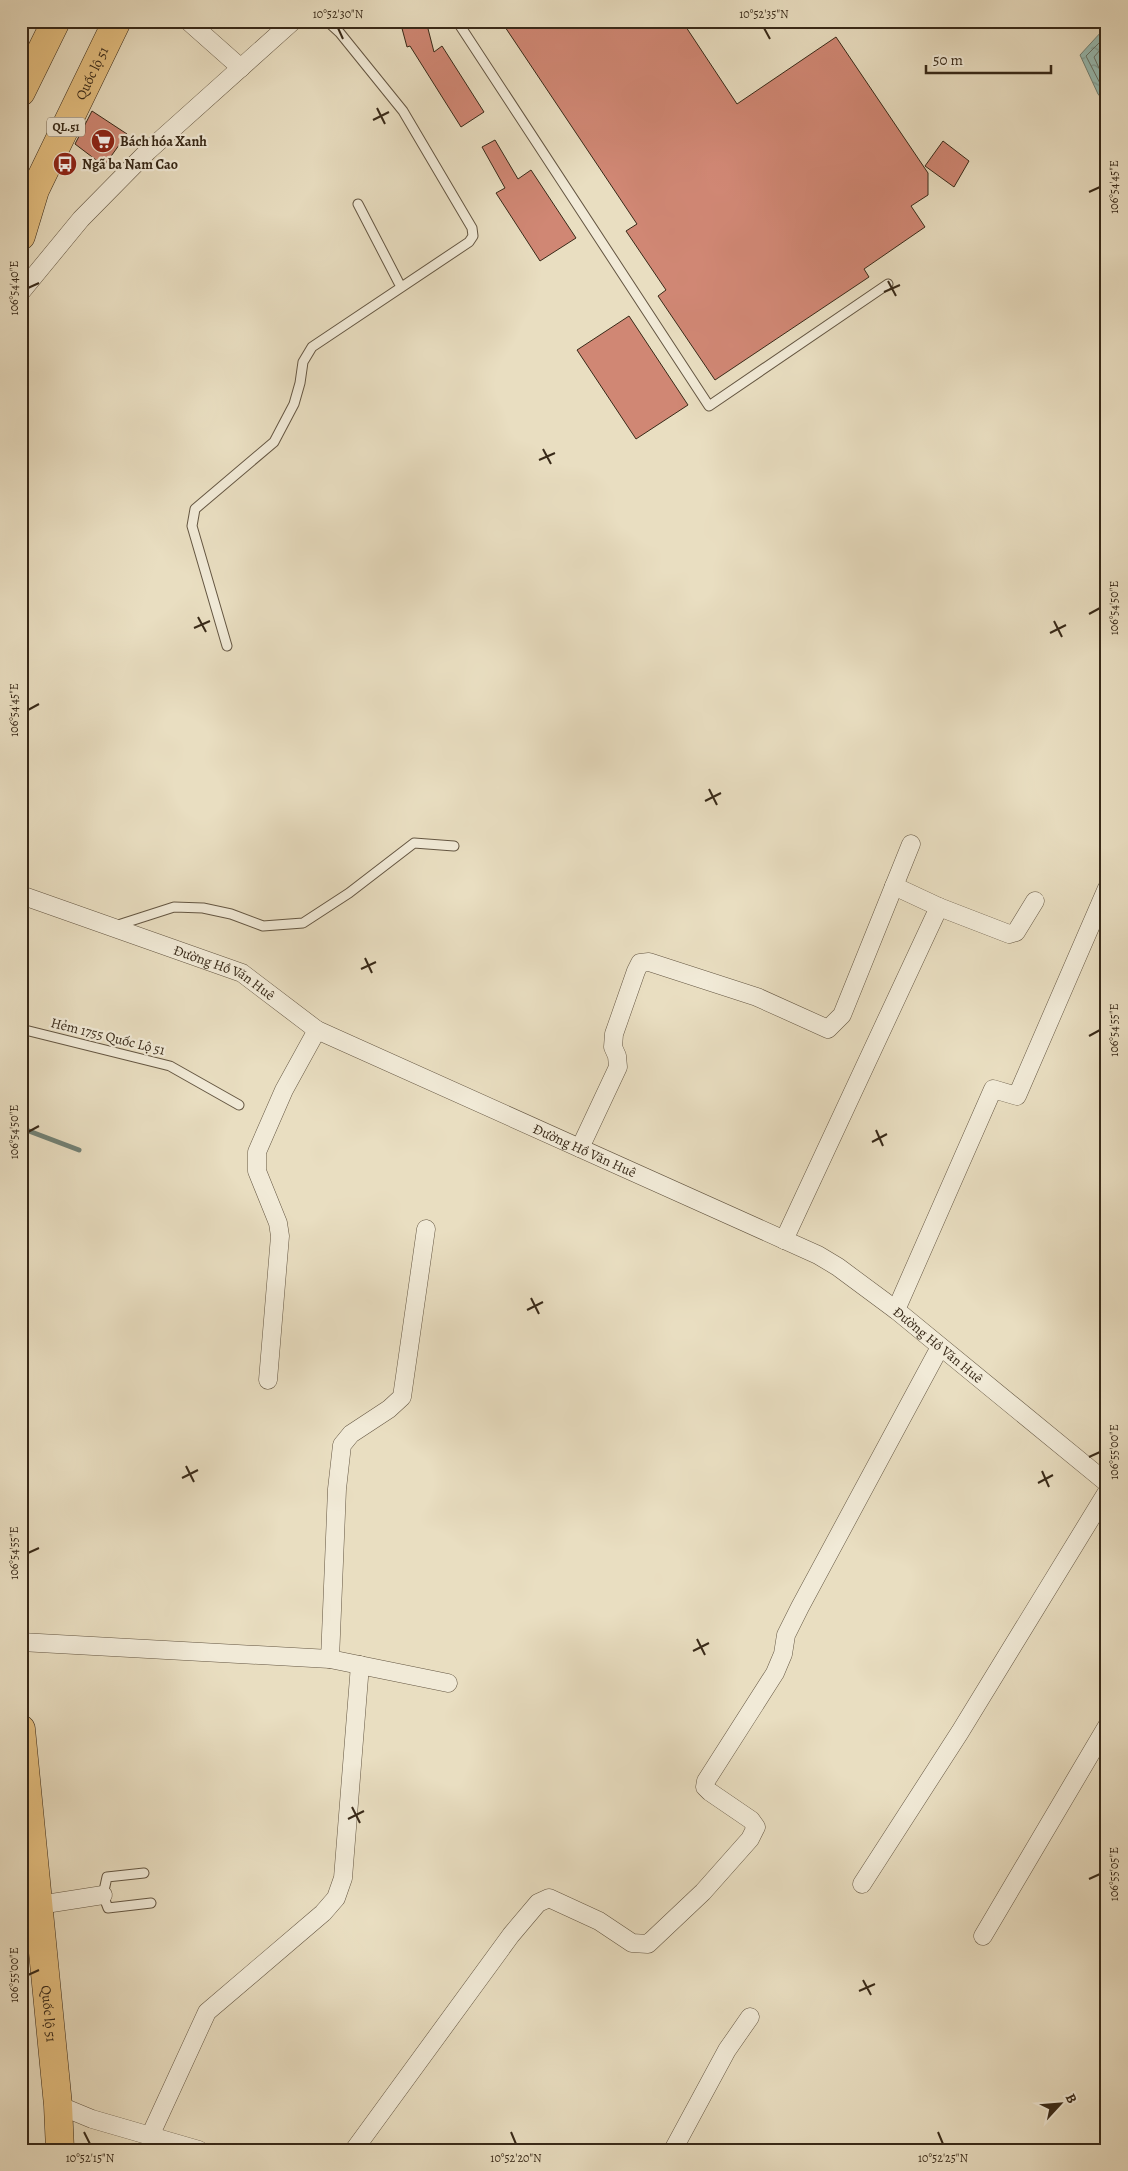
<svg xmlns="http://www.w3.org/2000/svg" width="1128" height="2171" font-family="Alegreya,serif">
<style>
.water{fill:url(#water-ripples);stroke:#718175}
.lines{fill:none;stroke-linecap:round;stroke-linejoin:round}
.shore{stroke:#687266;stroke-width:1}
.stream{stroke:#718175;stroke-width:5}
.building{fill:#d08774;stroke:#382918}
.service-casing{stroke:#645642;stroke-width:11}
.minor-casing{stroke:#645642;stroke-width:19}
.trunk-casing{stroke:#382918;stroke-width:29}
.service{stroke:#f1ead7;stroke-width:9}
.minor{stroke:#f1ead7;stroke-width:18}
.trunk{stroke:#e4bf80;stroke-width:28}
.ticks{fill:none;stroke:#382918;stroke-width:2}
.labels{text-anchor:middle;stroke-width:4.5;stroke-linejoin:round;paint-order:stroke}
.shield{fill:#f1ead7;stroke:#706351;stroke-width:1}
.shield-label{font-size:12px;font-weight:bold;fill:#382918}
.street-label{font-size:14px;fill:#382918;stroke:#f1ead7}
.poi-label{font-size:14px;font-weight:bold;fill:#382918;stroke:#f1ead7;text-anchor:start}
.neatline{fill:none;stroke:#382918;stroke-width:2}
.ticks-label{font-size:12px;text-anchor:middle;fill:#382918}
</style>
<defs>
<pattern id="water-ripples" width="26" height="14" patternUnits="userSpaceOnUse" patternTransform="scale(1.25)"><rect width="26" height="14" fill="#97bcb3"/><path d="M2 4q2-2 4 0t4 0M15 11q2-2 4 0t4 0" fill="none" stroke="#7c9991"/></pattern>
</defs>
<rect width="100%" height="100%" fill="#e9dec1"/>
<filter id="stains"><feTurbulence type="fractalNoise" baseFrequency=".004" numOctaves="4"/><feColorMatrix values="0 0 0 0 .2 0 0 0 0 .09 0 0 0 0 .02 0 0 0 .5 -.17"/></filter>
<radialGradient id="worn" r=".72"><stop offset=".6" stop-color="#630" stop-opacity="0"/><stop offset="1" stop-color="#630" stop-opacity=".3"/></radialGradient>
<path class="water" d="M1107,30V105L1098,94L1080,55L1102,31Z"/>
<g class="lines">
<path class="shore" d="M1107,35L1086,56L1107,97
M1107,42L1094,57L1107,86"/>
<path class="stream" d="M21,1128L79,1150"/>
</g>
<path class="building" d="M400,21H426L434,52L442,46L484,112L461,127L410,46L407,47Z
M501,21H682L737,104L836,37L928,173V195L911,206L925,227L864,269L869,277L715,380L658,296L666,290L626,231L637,224Z
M92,111L127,134L104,166L75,144Z
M495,140L518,179L531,170L576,238L540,261L496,193L505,188L482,147Z
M943,141L969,161L954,187L925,166Z
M629,316L688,405L636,439L577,350Z"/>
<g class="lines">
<g class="service-casing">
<path id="service" d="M457,21L709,406L888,284
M358,204L401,287
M227,646L192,526L195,509L274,442L294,404L300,383L303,362L312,347L469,242L473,236L472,228L403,111L340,33L327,21
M115,926L174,907L203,908L231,914L263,926L303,923L349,893L414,843L454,846
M21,1029L170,1066L239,1105
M144,1873L107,1877L103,1895L108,1908L151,1903"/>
</g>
<g class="minor-casing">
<g id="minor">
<path d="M188,21L241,68"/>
<path d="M21,292L81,219L148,151L293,21"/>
<path d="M894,886L939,907L1009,934L1016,932L1035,901"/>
<path id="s1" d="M21,895L242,973L317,1030L818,1255L838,1267L896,1310L1107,1483"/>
<path d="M580,1148L618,1067L617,1056L613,1047L614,1034L636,971L640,963L649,962L757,997L828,1029L842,1015L911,844"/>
<path d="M784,1240L939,907"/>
<path d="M896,1310L993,1089L1017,1096L1107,888"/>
<path d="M268,1380L280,1236L278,1223L257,1171V1152L284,1090L317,1030"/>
<path d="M21,1642L330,1659L448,1683"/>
<path d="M330,1659L337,1489L342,1445L351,1434L389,1409L402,1397L426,1229"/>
<path d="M862,1884L960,1732L1107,1492"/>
<path d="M39,1905L103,1895"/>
<path d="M983,1936L1107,1726"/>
<path d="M58,2105L92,2119L199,2150"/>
<path d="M150,2136L207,2012L323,1913L336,1898L343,1878L360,1665"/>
<path d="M354,2150L511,1935L538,1903L549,1898L599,1921L632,1943L648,1944L703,1892L750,1839L756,1827L751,1820L710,1792L705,1787L706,1781L775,1673L783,1654L786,1635L800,1607L940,1347"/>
<path d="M673,2150L727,2050L750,2017"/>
</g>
</g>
<g class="trunk-casing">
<g id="trunk">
<path d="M21,92L56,21"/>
<path id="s2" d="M21,236L35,190L117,21"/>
<path id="s3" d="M21,1729L58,2105L60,2150"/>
</g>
</g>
<use href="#service" class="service"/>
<use href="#minor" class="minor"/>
<use href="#trunk" class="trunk"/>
</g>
<path class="ticks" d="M338,28L343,39M764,28L770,39M377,108L385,124M373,120L389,112M1089,192L1100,187M888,281L896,296M28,288L39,283M884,292L900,285M543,449L551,464M539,460L555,453M1089,614L1100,608M198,617L206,632M1054,621L1062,637M194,628L210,621M1050,633L1066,625M28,710L39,704M709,789L717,805M705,801L721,793M365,958L372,973M361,969L376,962M1089,1036L1100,1030M876,1130L883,1146M28,1132L39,1126M872,1142L887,1134M531,1298L539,1314M527,1310L543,1302M1089,1457L1100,1452M186,1466L194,1482M1042,1471L1049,1487M182,1478L198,1470M1038,1483L1053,1475M28,1553L39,1548M697,1639L705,1655M693,1651L709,1643M352,1807L360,1823M348,1819L364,1811M1089,1879L1100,1874M28,1975L39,1970M863,1980L871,1995M859,1991L875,1984M84,2132L90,2144M511,2132L516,2144M938,2132L943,2144"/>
<defs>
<g id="supermarket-disc" transform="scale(1.25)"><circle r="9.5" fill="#8f2418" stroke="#f1ead7"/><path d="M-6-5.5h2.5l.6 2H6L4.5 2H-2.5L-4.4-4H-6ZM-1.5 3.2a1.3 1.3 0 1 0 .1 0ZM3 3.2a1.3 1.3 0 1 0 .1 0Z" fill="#fff"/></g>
<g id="bus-disc" transform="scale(1.25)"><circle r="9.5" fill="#8f2418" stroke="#f1ead7"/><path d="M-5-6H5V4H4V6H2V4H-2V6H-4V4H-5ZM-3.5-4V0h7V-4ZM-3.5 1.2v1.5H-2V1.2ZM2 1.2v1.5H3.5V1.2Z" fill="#fff"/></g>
</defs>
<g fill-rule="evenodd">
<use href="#supermarket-disc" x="103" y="141"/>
<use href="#bus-disc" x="65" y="164"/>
</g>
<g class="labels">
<rect class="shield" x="47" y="117.5" width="38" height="19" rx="4"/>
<g class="shield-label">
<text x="66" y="131">QL.51</text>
</g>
<g class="street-label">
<text dy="5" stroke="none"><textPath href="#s2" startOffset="178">Quốc lộ 51</textPath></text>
<text dy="5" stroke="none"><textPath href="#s1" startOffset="218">Đường Hồ Văn Huê</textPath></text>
<text transform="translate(108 1036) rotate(14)" y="5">Hẻm 1755 Quốc Lộ 51</text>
<text dy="5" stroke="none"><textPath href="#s1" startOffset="622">Đường Hồ Văn Huê</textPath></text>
<text dy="5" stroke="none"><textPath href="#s1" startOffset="1028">Đường Hồ Văn Huê</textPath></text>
<text dy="5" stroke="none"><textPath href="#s3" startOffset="286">Quốc lộ 51</textPath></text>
</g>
<g class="poi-label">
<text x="120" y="146">Bách hóa Xanh</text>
<text x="82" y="169">Ngã ba Nam Cao</text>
</g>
</g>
<rect width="1128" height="2171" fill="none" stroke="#e9dec1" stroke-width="55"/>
<g transform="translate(1060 2104) rotate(64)" stroke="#f1ead7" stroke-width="4" paint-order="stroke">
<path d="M0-4L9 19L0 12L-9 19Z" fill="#382918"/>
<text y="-8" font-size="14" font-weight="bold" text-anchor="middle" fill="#382918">B</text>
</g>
<path d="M926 65v8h125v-8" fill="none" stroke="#382918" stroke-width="2.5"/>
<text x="933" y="65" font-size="15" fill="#382918" stroke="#f1ead7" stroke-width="4" paint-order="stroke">50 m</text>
<rect x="28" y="28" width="1072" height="2116" class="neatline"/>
<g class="ticks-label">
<text x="338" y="18">10°52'30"N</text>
<text x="764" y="18">10°52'35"N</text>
<text transform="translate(1114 187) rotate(-90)" y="4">106°54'45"E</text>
<text transform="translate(14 288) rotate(-90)" y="4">106°54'40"E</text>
<text transform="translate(1114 608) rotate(-90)" y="4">106°54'50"E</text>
<text transform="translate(14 710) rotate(-90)" y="4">106°54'45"E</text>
<text transform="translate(1114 1030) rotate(-90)" y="4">106°54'55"E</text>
<text transform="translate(14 1132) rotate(-90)" y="4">106°54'50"E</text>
<text transform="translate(1114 1452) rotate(-90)" y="4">106°55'00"E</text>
<text transform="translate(14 1553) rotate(-90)" y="4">106°54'55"E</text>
<text transform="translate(1114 1874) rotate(-90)" y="4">106°55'05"E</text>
<text transform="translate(14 1975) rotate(-90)" y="4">106°55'00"E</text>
<text x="90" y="2162">10°52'15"N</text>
<text x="516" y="2162">10°52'20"N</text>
<text x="943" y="2162">10°52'25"N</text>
</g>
<rect width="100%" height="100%" filter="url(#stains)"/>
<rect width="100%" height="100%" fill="url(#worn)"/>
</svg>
